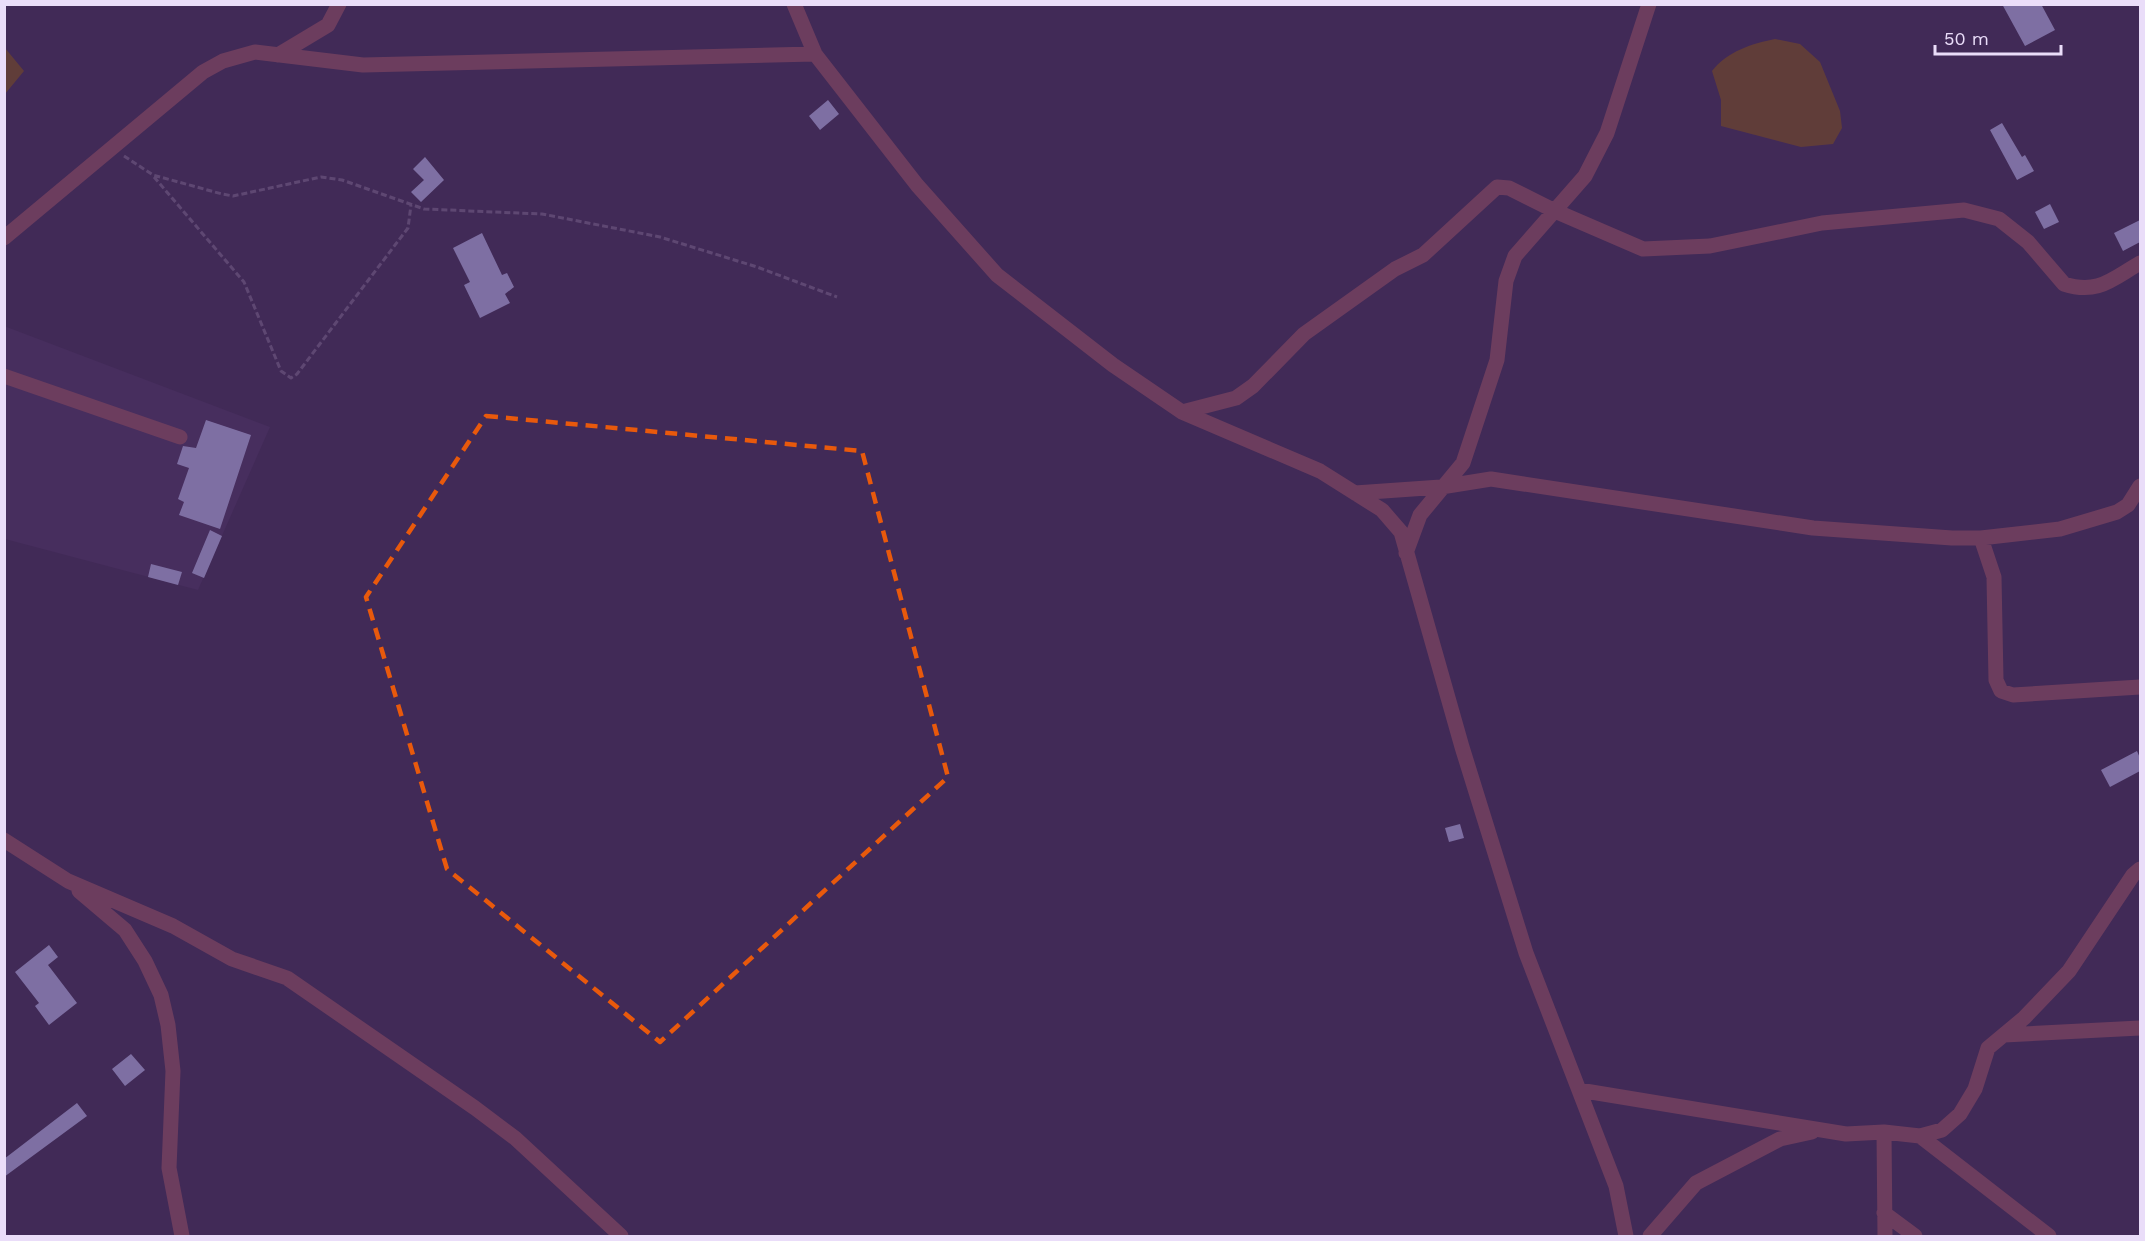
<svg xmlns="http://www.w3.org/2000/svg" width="2145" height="1241" font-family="'Work Sans',sans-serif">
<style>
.built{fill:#4e3366}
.forest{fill:#865416}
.building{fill:#c7c4fe}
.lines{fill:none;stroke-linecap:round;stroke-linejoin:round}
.path{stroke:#806c93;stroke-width:3;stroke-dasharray:6 3;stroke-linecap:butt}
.minor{stroke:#a05566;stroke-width:15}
.marked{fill:none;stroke:#e8590c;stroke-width:4.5;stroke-dasharray:12 8;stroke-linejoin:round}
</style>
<rect width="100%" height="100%" fill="#412a57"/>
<path class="built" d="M4,326L270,427L198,590L5,539Z"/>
<path class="forest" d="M1775,39L1800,44L1820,62L1840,111L1842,128L1833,144L1801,147L1721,126V100L1712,71C1728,51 1751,44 1775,39Z
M5,48L24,71L5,94Z"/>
<path class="building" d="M2002,4H2041L2055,30L2025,46Z
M828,100L839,114L820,130L809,116Z
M2002,123L2022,157L2025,155L2034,171L2017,180L1990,130Z
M425,157L444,180L421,202L411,192L424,180L413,169Z
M2050,204L2059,222L2044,229L2035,212Z
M2140,220V242L2123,251L2114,233Z
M482,233L502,275L507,273L514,287L505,294L510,303L480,318L464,285L470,282L453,248Z
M206,420L251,435L220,529L179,515L184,502L178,499L189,468L177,464L183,446L196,448Z
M210,530L222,536L204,578L192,573Z
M151,564L182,572L178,585L148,577Z
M2137,751L2140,758V771L2110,787L2101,770Z
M1460,824L1464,838L1449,842L1445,828Z
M49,945L58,957L48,965L77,1003L49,1025L35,1006L39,1003L15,972Z
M131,1054L145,1070L125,1086L112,1069Z
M77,1103L87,1116L4,1177V1159Z"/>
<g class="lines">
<path class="path" d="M124,156L153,175L222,194L233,196L321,177L342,180L424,209L542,214L660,237L757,267L837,297
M154,177L244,282L281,371L291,378L297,374L408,228L411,205"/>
<path class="minor" d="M794,4L815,54L917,185L997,275L1113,365L1182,412L1320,471L1382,510L1401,532L1462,747L1526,953L1616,1186L1626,1236
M278,55L328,25L339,4
M4,238L203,72L223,61L255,52L363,65L815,54
M4,376L180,437
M1182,412L1236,398L1253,386L1304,334L1395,269L1423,255L1497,187L1509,188L1555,211L1643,249L1710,246L1822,223L1964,210L1999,219L2028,242L2064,284C2098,295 2112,279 2140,263
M1355,493L1441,487L1491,479L1813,528L1952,538H1981L2060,529L2117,512L2128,505L2140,486
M1981,538L1994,577L1996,680L2001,691L2013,695L2140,687
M1406,553L1420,515L1463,463L1497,360L1506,281L1515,256L1585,176L1607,133L1649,4
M4,840L68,881L173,926L232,959L287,978L475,1108L515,1138L621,1236
M79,891L125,930L145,961L161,995L168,1025L173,1071L169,1168L182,1236
M2004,1035L2140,1028
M1579,1090L1846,1134L1884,1132L1920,1136L2049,1236
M1884,1132L1885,1236
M1920,1136L1942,1130L1960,1114L1975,1089L1988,1048L2024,1018L2069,971L2133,875L2140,869
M1884,1213L1915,1236
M1650,1236L1696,1183L1780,1139L1812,1132"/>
</g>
<path d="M0 0H2145V1241H0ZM486,416L862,451L948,777L660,1042L447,869L366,597Z" fill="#412a57" fill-opacity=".55" fill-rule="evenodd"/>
<path class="marked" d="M486,416L862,451L948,777L660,1042L447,869L366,597Z"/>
<rect width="2145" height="1241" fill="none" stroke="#eaddf9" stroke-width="12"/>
<path d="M1935 45v9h126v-9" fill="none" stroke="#eaddf9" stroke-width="3"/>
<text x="1944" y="45" font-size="18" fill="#eaddf9" stroke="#412a57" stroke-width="4.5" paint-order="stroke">50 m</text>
</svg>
